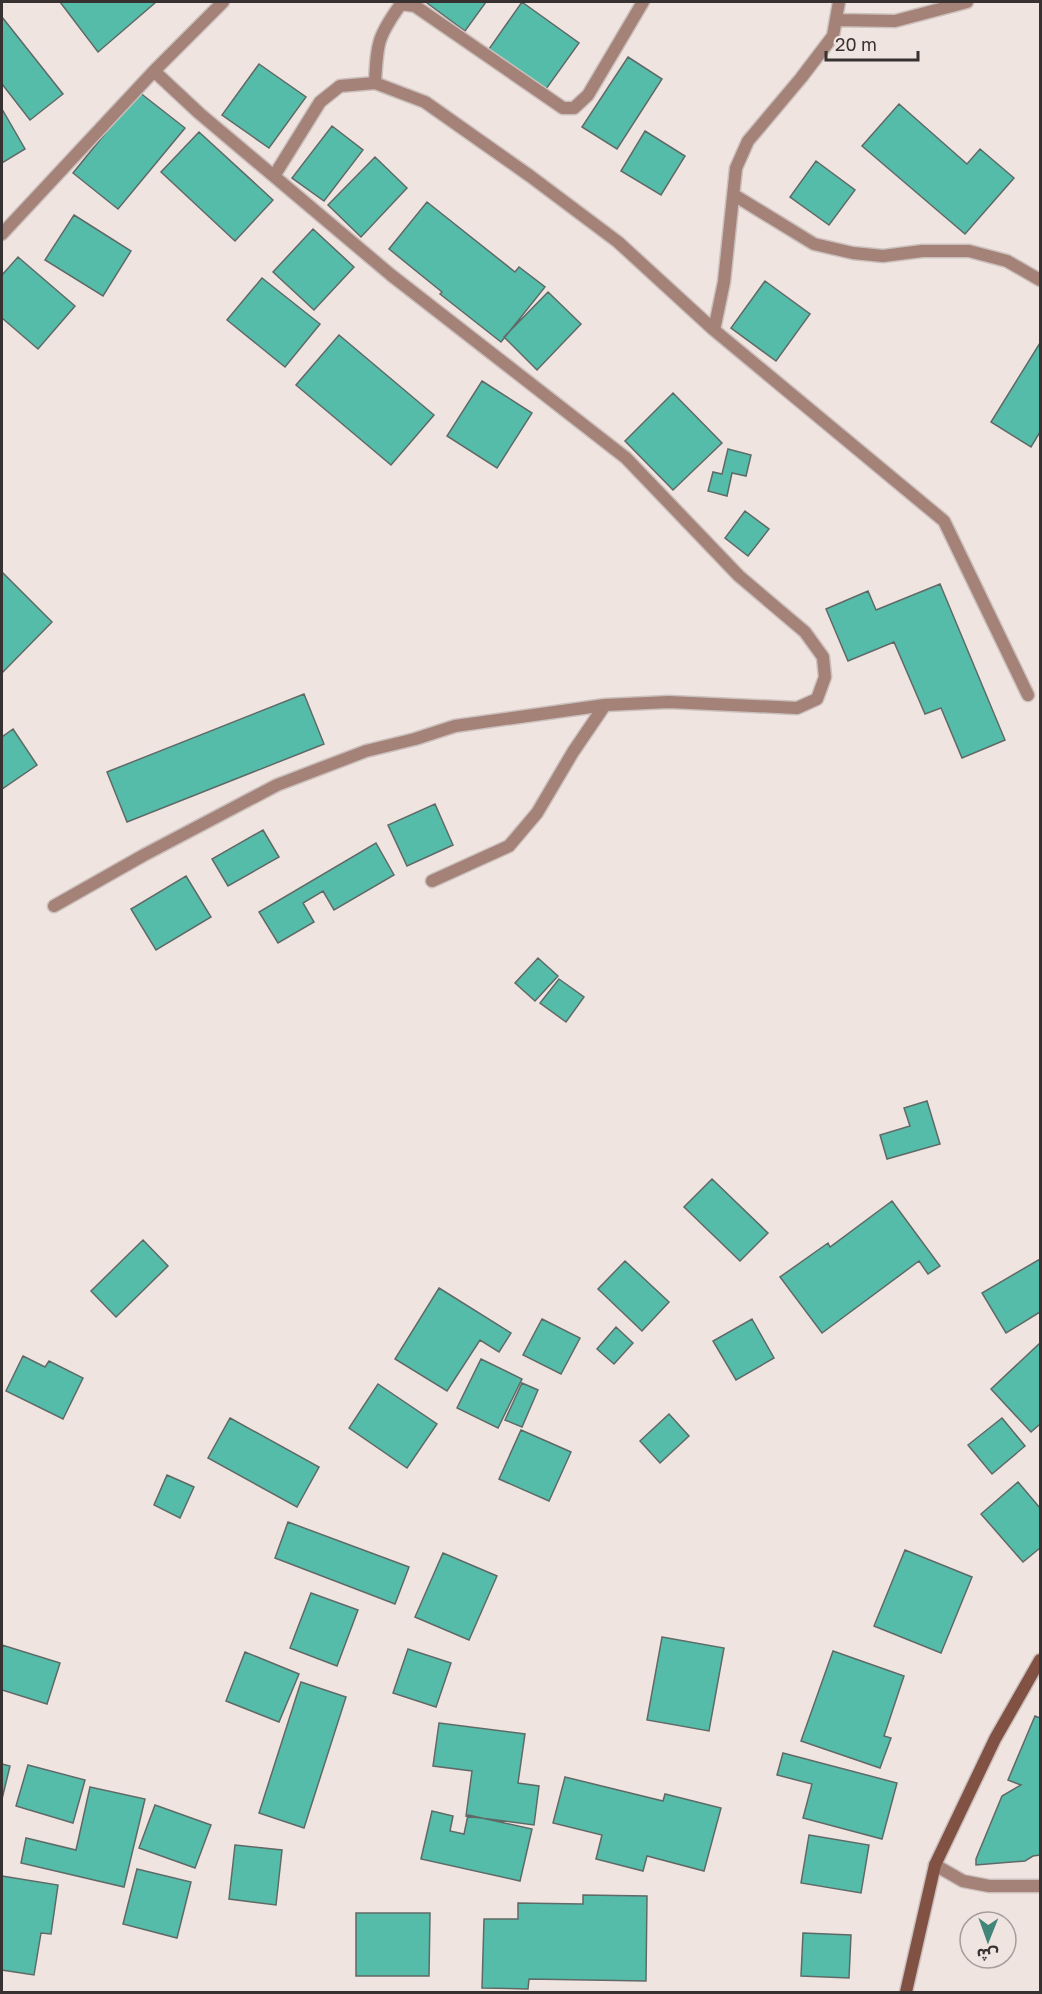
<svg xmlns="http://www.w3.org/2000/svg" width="1042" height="1994" font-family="'Golos Text','Noto Sans Arabic',sans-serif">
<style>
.building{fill:#55bcaa;stroke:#5f6a67;stroke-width:1.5}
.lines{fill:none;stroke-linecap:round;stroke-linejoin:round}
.street-casing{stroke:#cbc0bd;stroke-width:15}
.secondary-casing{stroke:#cbc0bd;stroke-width:15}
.street{stroke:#a48278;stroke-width:12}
.secondary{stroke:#815144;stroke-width:12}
</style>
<rect width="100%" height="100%" fill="#f0e4e0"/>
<path class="building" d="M60,2H156L98,52Z
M428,2H486L465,31L427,3Z
M522,2L579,43L546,89L489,49Z
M2,17L63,94L30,120L2,84Z
M628,57L662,79L617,149L582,127Z
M259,64L306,97L269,148L222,115Z
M139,92L185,128L118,209L73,173Z
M899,104L967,164L980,149L1014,178L965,234L862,146Z
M2,109L25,149L2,163Z
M332,126L363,150L324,201L292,178Z
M645,131L685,156L661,195L621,171Z
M199,132L273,200L235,241L161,172Z
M375,157L407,188L361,237L328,205Z
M816,161L855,190L829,225L790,197Z
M427,202L515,272L519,267L545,287L501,342L440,294L442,292L389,249Z
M74,215L131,251L103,296L45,260Z
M313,229L354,267L314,310L273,272Z
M18,257L75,306L38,349L2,318V275Z
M262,278L320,324L285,367L227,320Z
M765,281L810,314L776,361L731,328Z
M548,292L581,324L537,370L504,337Z
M339,335L434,415L391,465L296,385Z
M1040,343V432L1031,447L991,422Z
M482,381L532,413L497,468L447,436Z
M673,393L722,443L673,490L625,441Z
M728,449L751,455L746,476L732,473L727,496L708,491L713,472L722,474Z
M745,511L769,529L748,556L725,538Z
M2,572L52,622L3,672L2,671Z
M940,584L1005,740L962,758L941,708L925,714L894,642L848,661L826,609L868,591L876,610Z
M304,694L324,744L127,822L107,772Z
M13,729L37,765L2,789V737Z
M435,804L453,845L407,866L388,825Z
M263,830L279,857L228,886L212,859Z
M376,843L394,875L334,910L323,891L303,903L314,922L278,943L259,912Z
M186,876L211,917L156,950L131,909Z
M538,958L558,976L535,1001L515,983Z
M559,979L584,997L566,1022L540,1003Z
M927,1101L940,1144L887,1159L880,1135L910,1126L904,1108Z
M712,1179L768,1233L740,1261L684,1207Z
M892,1201L940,1266L928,1274L919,1261L822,1333L780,1277L828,1243L830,1247Z
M143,1240L168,1266L116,1317L91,1291Z
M1040,1259V1312L1006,1333L982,1293Z
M625,1261L669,1302L642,1331L598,1289Z
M439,1288L511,1333L499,1352L480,1340L447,1391L395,1359Z
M542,1319L580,1338L561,1374L523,1355Z
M752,1319L774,1358L736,1380L713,1341Z
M616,1327L633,1343L614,1364L597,1349Z
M1040,1343V1426L1039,1425L1031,1432L991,1389Z
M23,1356L45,1367L49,1361L83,1378L63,1419L6,1391Z
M481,1359L522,1379L498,1428L457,1408Z
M522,1383L538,1390L522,1427L505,1420Z
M378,1384L437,1424L407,1468L349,1428Z
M669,1414L689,1436L660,1463L640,1441Z
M230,1418L319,1467L297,1507L208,1458Z
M1002,1418L1025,1446L992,1474L968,1445Z
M521,1430L571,1452L549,1501L499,1479Z
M167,1475L194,1487L180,1518L154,1505Z
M1018,1482L1040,1508V1548L1023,1562L981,1514Z
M288,1522L409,1567L395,1604L275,1558Z
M905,1550L972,1577L941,1653L874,1626Z
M443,1553L497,1576L469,1640L415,1617Z
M311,1593L358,1610L337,1666L290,1648Z
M662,1637L724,1648L709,1731L647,1720Z
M2,1645L60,1663L47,1704L2,1690Z
M408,1649L451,1663L436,1707L393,1693Z
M833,1651L904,1676L884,1736L891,1738L880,1768L801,1741Z
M245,1652L299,1674L279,1722L226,1701Z
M301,1682L346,1697L304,1828L259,1813Z
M1035,1716L1040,1718V1855L1033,1856L1025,1861L976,1865V1859L1002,1796L1021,1785L1008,1780Z
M439,1723L525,1734L518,1783L539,1786L534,1825L466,1816L472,1771L433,1766Z
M783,1753L897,1783L882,1839L803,1818L812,1784L777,1775Z
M2,1764L10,1766L2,1799Z
M28,1765L85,1780L73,1823L16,1806Z
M565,1777L663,1801L665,1794L721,1808L704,1871L647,1856L643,1871L596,1859L602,1835L553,1823Z
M90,1787L145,1799L124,1887L21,1863L26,1838L76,1850Z
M155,1805L211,1825L195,1868L139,1848Z
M432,1811L453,1816L450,1831L464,1834L468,1815L532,1829L520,1881L421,1859Z
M809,1835L869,1845L861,1893L801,1883Z
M235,1845L282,1850L276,1905L229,1899Z
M137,1869L191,1882L177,1938L123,1924Z
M2,1876L58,1885L51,1934L41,1933L34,1975L2,1970Z
M583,1895L647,1896L646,1981L529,1979L528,1989L482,1988L484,1919H518V1903L583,1904Z
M356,1913H430L429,1976H356Z
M803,1933L851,1935L849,1978L801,1976Z"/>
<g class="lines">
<g class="street-casing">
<path id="street" d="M836,20L895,21L967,2
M375,83C377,44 377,37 401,4L415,6L563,108H574L588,95L643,2
M274,176L320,102L340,86L375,83L425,102L530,176L618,242L714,330L944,521L1028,695
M734,195L814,244L853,253L883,256L922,251H969L1007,261L1040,280
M2,234L154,71L223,2
M714,330L724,282L736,168L748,141L801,78L833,36L839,2
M432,881L509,846L537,813L573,752L605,705
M54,906L144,855L277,785L366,751L415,739L455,726L605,705L669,702L797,708L817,699L825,677L823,657L805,632L739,576L626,458L391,275L199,113L154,71
M935,1865L963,1881L989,1886H1040"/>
</g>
<g class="secondary-casing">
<path id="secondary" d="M906,1992L935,1865L995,1739L1040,1660"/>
</g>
<use href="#street" class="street"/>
<use href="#secondary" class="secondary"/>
</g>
<rect width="1042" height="1994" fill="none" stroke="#373231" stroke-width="6"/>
<g transform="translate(988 1940) rotate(181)"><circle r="28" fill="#f0e4e0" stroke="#a69d9a" stroke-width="1.5"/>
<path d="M0-4.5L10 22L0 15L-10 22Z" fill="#428579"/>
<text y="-9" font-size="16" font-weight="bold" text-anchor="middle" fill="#373231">ش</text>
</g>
<path d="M826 51v9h92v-9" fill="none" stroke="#373231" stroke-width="3"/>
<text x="835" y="51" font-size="18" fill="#373231" stroke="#f0e4e0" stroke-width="4.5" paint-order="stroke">20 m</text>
</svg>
